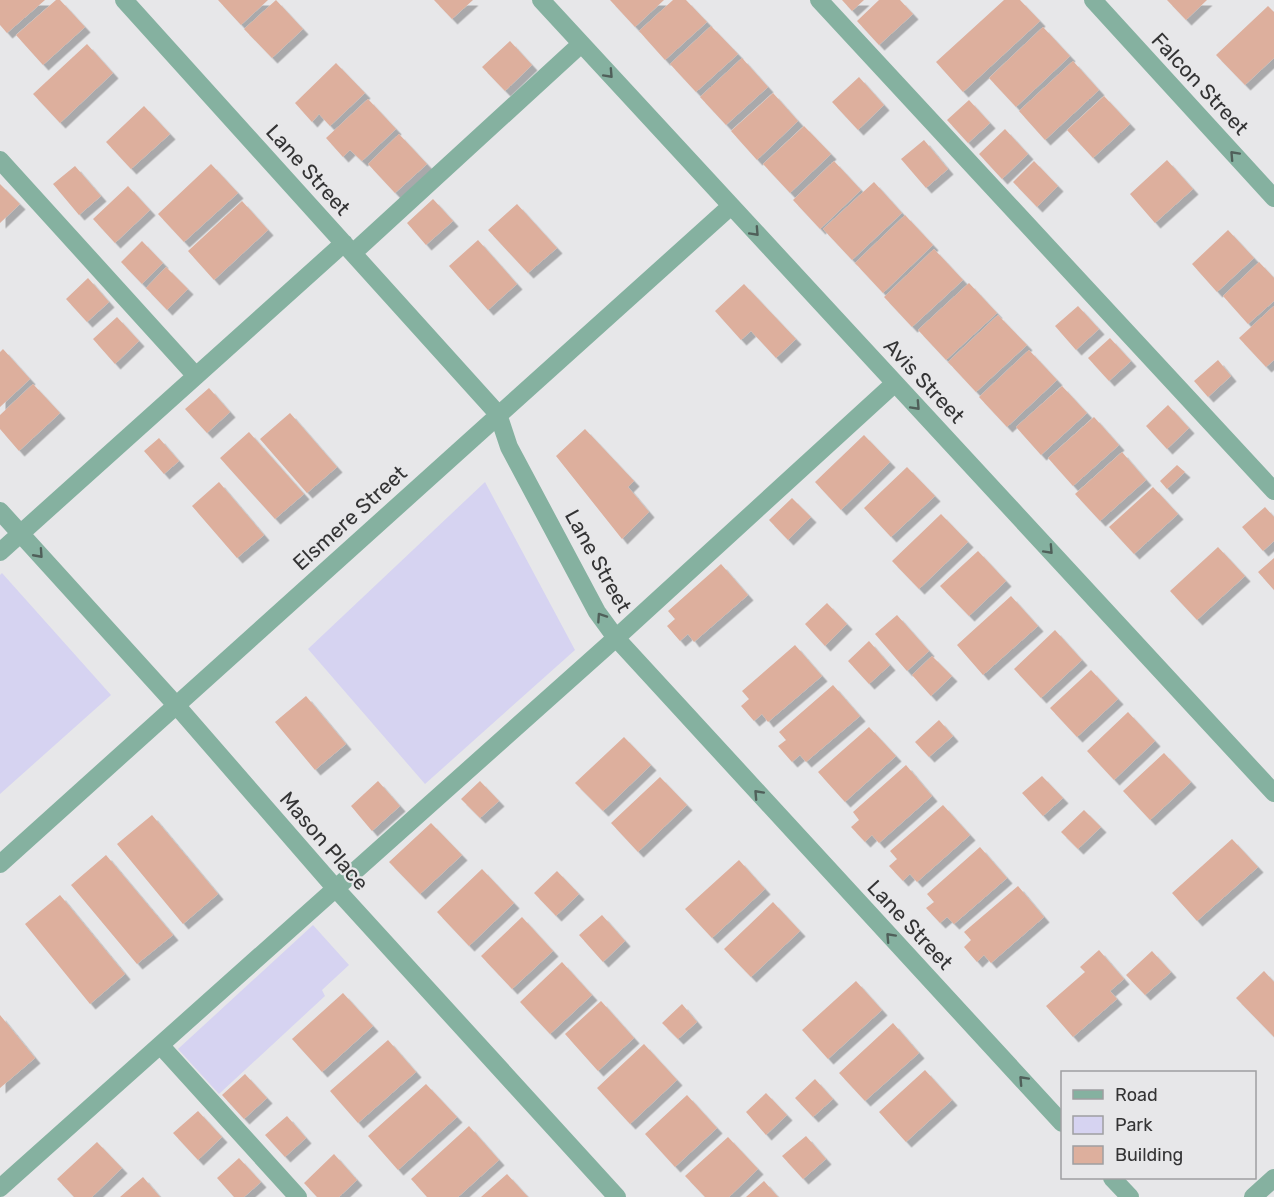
<svg xmlns="http://www.w3.org/2000/svg" width="1274" height="1197" font-family="Rubik,sans-serif">
<style>
.green{fill:#d6d3f1}
.building{fill:#ddaf9d;filter:url(#shadow)}
.lines{fill:none;stroke-linecap:round;stroke-linejoin:round}
.minor{stroke:#85b1a0;stroke-width:18}
.oneway{stroke:#50605a}
.labels{text-anchor:middle;stroke-width:4.5;stroke-linejoin:round;paint-order:stroke}
.street-label{font-size:21px;fill:#343435;stroke:#e7e7e9}
</style>
<defs>
<filter id="shadow"><feDropShadow dx="5.5" dy="5.5" stdDeviation="0" flood-color="#0004"/></filter>
</defs>
<rect width="100%" height="100%" fill="#e7e7e9"/>
<path class="green" d="M485,482L575,650L425,784L308,649Z
M2,573L111,695L0,794V575Z
M313,925L349,965L322,990L325,996L219,1094L178,1049Z"/>
<path class="building" d="M0,0H45L7,33L0,25Z
M56,0H60L85,27L43,65L16,35Z
M218,0H268L241,25Z
M276,0L303,29L272,58L244,29Z
M434,0H473L452,19Z
M610,0H664L635,27Z
M673,0H686L707,22L665,60L639,31Z
M842,0H864L852,11Z
M879,0H900L913,14L879,45L857,21Z
M1004,0H1020L1040,21L963,92L936,62Z
M1167,0H1207L1186,20Z
M1268,6L1274,12V58L1245,85L1216,55Z
M711,26L738,54L696,92L670,64Z
M1043,27L1070,56L1016,107L989,78Z
M510,41L532,65L505,91L482,67Z
M87,44L113,73L60,123L33,94Z
M742,58L768,87L726,125L700,97Z
M1073,61L1099,90L1045,140L1019,111Z
M336,63L365,93L330,126L319,114L312,122L295,103Z
M859,77L884,105L858,130L832,102Z
M773,93L798,121L757,160L731,131Z
M1104,96L1130,124L1093,158L1067,130Z
M368,99L396,129L362,161L350,150L343,157L326,138Z
M969,100L990,123L968,143L947,120Z
M144,106L170,134L131,169L106,142Z
M804,126L831,154L790,193L763,164Z
M1005,129L1028,154L1002,179L979,154Z
M399,134L427,164L395,193L368,164Z
M924,140L948,169L926,188L901,159Z
M1167,160L1193,189L1155,223L1130,194Z
M834,161L861,190L820,229L793,200Z
M1034,161L1058,186L1037,207L1013,182Z
M211,164L238,193L184,242L158,214Z
M75,166L101,196L79,215L53,184Z
M874,182L902,213L852,260L823,229Z
M0,184L20,204L0,223Z
M128,186L150,210L115,243L93,219Z
M433,199L453,221L426,245L407,223Z
M242,201L268,230L214,280L188,251Z
M517,204L557,248L528,273L488,230Z
M905,215L933,245L883,293L855,263Z
M1228,230L1254,258L1217,292L1192,264Z
M478,240L517,284L488,310L449,266Z
M142,241L163,263L142,284L121,262Z
M934,249L963,280L912,327L884,297Z
M1259,262L1274,278V301L1248,324L1223,296Z
M166,267L188,289L167,310L146,288Z
M88,278L109,302L87,322L66,299Z
M969,283L997,313L946,360L918,330Z
M744,284L796,339L776,358L751,331L741,340L715,311Z
M1078,306L1099,329L1076,350L1055,326Z
M1274,306V360L1266,367L1239,338Z
M998,315L1027,345L976,392L948,362Z
M117,317L139,341L115,364L93,339Z
M1110,338L1131,361L1109,381L1088,358Z
M3,349L30,379L0,407V352Z
M1029,350L1057,380L1007,427L979,397Z
M1218,360L1231,376L1208,397L1194,381Z
M33,384L60,413L19,451L0,429V415Z
M1062,386L1087,413L1041,455L1016,427Z
M209,388L230,412L207,433L185,409Z
M1168,405L1189,428L1167,449L1146,426Z
M290,413L337,467L307,493L260,439Z
M1094,417L1119,445L1073,486L1048,458Z
M585,429L634,481L628,487L649,512L622,539L556,456Z
M249,432L304,494L275,519L220,458Z
M864,435L890,462L841,510L815,482Z
M159,438L179,461L164,474L144,451Z
M1122,452L1146,480L1100,521L1075,494Z
M1177,465L1185,472L1167,489L1160,481Z
M907,467L935,496L891,537L864,508Z
M219,482L264,535L237,558L192,506Z
M1153,487L1178,514L1134,554L1109,527Z
M792,498L811,517L788,540L769,520Z
M1265,507L1274,517V541L1263,551L1242,527Z
M941,514L968,542L919,589L892,561Z
M1218,547L1245,576L1197,620L1170,591Z
M978,551L1006,581L969,616L940,586Z
M1274,558V590L1258,572Z
M721,564L748,595L694,642L688,634L680,641L667,626L675,619L668,611Z
M1011,596L1038,626L983,675L957,645Z
M827,603L847,624L825,646L805,624Z
M897,615L929,651L907,671L875,634Z
M1055,630L1082,660L1041,698L1014,669Z
M869,641L890,665L869,684L848,661Z
M795,645L822,676L768,722L762,714L754,721L741,706L749,699L742,691Z
M932,656L952,676L931,696L912,675Z
M1091,670L1118,699L1077,737L1050,708Z
M833,685L860,716L806,762L800,755L792,762L778,746L786,740L779,732Z
M306,696L346,744L315,770L275,722Z
M1128,712L1155,741L1114,780L1087,751Z
M939,720L953,736L929,757L915,742Z
M869,727L896,756L845,802L818,772Z
M624,737L651,765L603,811L575,783Z
M1164,753L1191,782L1150,820L1123,791Z
M906,765L932,796L879,843L872,835L865,842L851,827L859,820L853,812Z
M1042,776L1063,798L1043,816L1022,793Z
M660,777L687,805L638,852L611,823Z
M378,781L400,806L372,831L351,806Z
M480,781L499,801L480,818L461,799Z
M943,805L970,835L917,882L910,874L903,881L889,866L897,859L890,851Z
M1084,810L1101,827L1078,849L1061,832Z
M152,815L218,894L183,924L117,844Z
M431,823L462,855L420,894L389,862Z
M1232,839L1258,867L1197,921L1172,893Z
M980,847L1007,878L954,924L947,917L940,923L926,908L934,902L927,894Z
M106,855L173,935L137,964L71,885Z
M739,860L765,889L712,938L685,909Z
M482,869L514,903L469,946L437,912Z
M557,871L579,894L556,916L534,893Z
M1018,886L1044,917L991,963L984,955L977,962L964,947L971,940L964,932Z
M60,895L125,974L90,1004L25,924Z
M773,902L800,931L751,977L724,949Z
M602,915L625,941L603,962L579,935Z
M522,917L553,951L512,989L481,956Z
M1099,950L1124,979L1110,991L1117,999L1073,1037L1046,1006L1085,972L1080,967Z
M1152,951L1171,972L1145,995L1126,975Z
M562,962L592,995L550,1034L520,1002Z
M1264,971L1274,982V1037L1236,998Z
M856,981L882,1010L828,1059L802,1030Z
M343,993L373,1026L322,1072L292,1039Z
M601,1001L634,1038L598,1071L565,1034Z
M682,1004L697,1022L678,1039L662,1023Z
M0,1015L35,1058L0,1088Z
M893,1023L919,1053L865,1101L839,1073Z
M388,1040L416,1072L358,1123L330,1091Z
M644,1044L677,1080L630,1124L597,1088Z
M925,1070L952,1100L906,1142L879,1112Z
M245,1074L267,1098L244,1119L222,1095Z
M815,1079L833,1099L813,1117L795,1098Z
M426,1084L457,1117L398,1170L368,1136Z
M766,1093L787,1115L766,1135L746,1112Z
M687,1095L717,1128L675,1167L645,1134Z
M198,1111L222,1137L198,1160L173,1133Z
M287,1116L306,1138L285,1157L265,1135Z
M469,1126L499,1160L458,1197H427L411,1179Z
M806,1136L826,1159L803,1179L782,1156Z
M728,1137L758,1169L729,1197H705L685,1176Z
M97,1142L122,1168L92,1197H74L57,1179Z
M334,1154L357,1180L339,1197H317L304,1183Z
M239,1158L261,1182L244,1197H234L217,1178Z
M507,1174L528,1197H481Z
M143,1177L160,1197H120Z
M764,1181L778,1197H746Z"/>
<g class="lines">
<path class="minor" d="M124,0L498,414L509,447L597,612L616,638L1062,1123
M541,0L1274,793
M819,0L1274,491
M1093,0L1274,198
M0,160L196,376
M353,253L581,44
M0,511L176,705L337,890L617,1197
M0,552L344,243
M0,864L731,206
M161,1046L298,1197
M1112,1178L1130,1197
M0,1188L616,638L895,383
M1253,1197L1274,1178"/>
</g>
<defs><path id="oneway-chevron" d="M-2-3.5L2.5 0L-2 3.5" fill="none" stroke-width="1.6" stroke-linecap="round" stroke-linejoin="round" transform="scale(1.5)"/></defs>
<g class="oneway">
<use href="#oneway-chevron" transform="translate(609 74) rotate(47)"/>
<use href="#oneway-chevron" transform="translate(1234 155) rotate(-133)"/>
<use href="#oneway-chevron" transform="translate(755 232) rotate(47)"/>
<use href="#oneway-chevron" transform="translate(916 406) rotate(47)"/>
<use href="#oneway-chevron" transform="translate(1049 550) rotate(47)"/>
<use href="#oneway-chevron" transform="translate(39 554) rotate(48)"/>
<use href="#oneway-chevron" transform="translate(601 617) rotate(-124)"/>
<use href="#oneway-chevron" transform="translate(758 794) rotate(-133)"/>
<use href="#oneway-chevron" transform="translate(890 937) rotate(-133)"/>
<use href="#oneway-chevron" transform="translate(1023 1080) rotate(-133)"/>
</g>
<g class="labels">
<g class="street-label">
<text transform="translate(1200 84) rotate(47)" y="7">Falcon Street</text>
<text transform="translate(308 170) rotate(48)" y="7">Lane Street</text>
<text transform="translate(924 381) rotate(47)" y="7">Avis Street</text>
<text transform="translate(350 518) rotate(-42)" y="7">Elsmere Street</text>
<text transform="translate(598 561) rotate(61)" y="7">Lane Street</text>
<text transform="translate(324 841) rotate(49)" y="7">Mason Place</text>
<text transform="translate(910 925) rotate(47)" y="7">Lane Street</text>
</g>
</g>
<rect x="1061" y="1071" width="195" height="108" fill="#e7e7e9" stroke="#9f9fa1" stroke-width="1.5"/>
<rect x="1073" y="1090" width="30" height="9" fill="#85b1a0" stroke="#9f9fa1" stroke-width="1.5"/>
<text x="1115" y="1101" font-size="18" fill="#343435">Road</text>
<rect x="1073" y="1116" width="30" height="18" fill="#d6d3f1" stroke="#9f9fa1" stroke-width="1.5"/>
<text x="1115" y="1131" font-size="18" fill="#343435">Park</text>
<rect x="1073" y="1146" width="30" height="18" fill="#ddaf9d" stroke="#9f9fa1" stroke-width="1.5"/>
<text x="1115" y="1161" font-size="18" fill="#343435">Building</text>
</svg>
